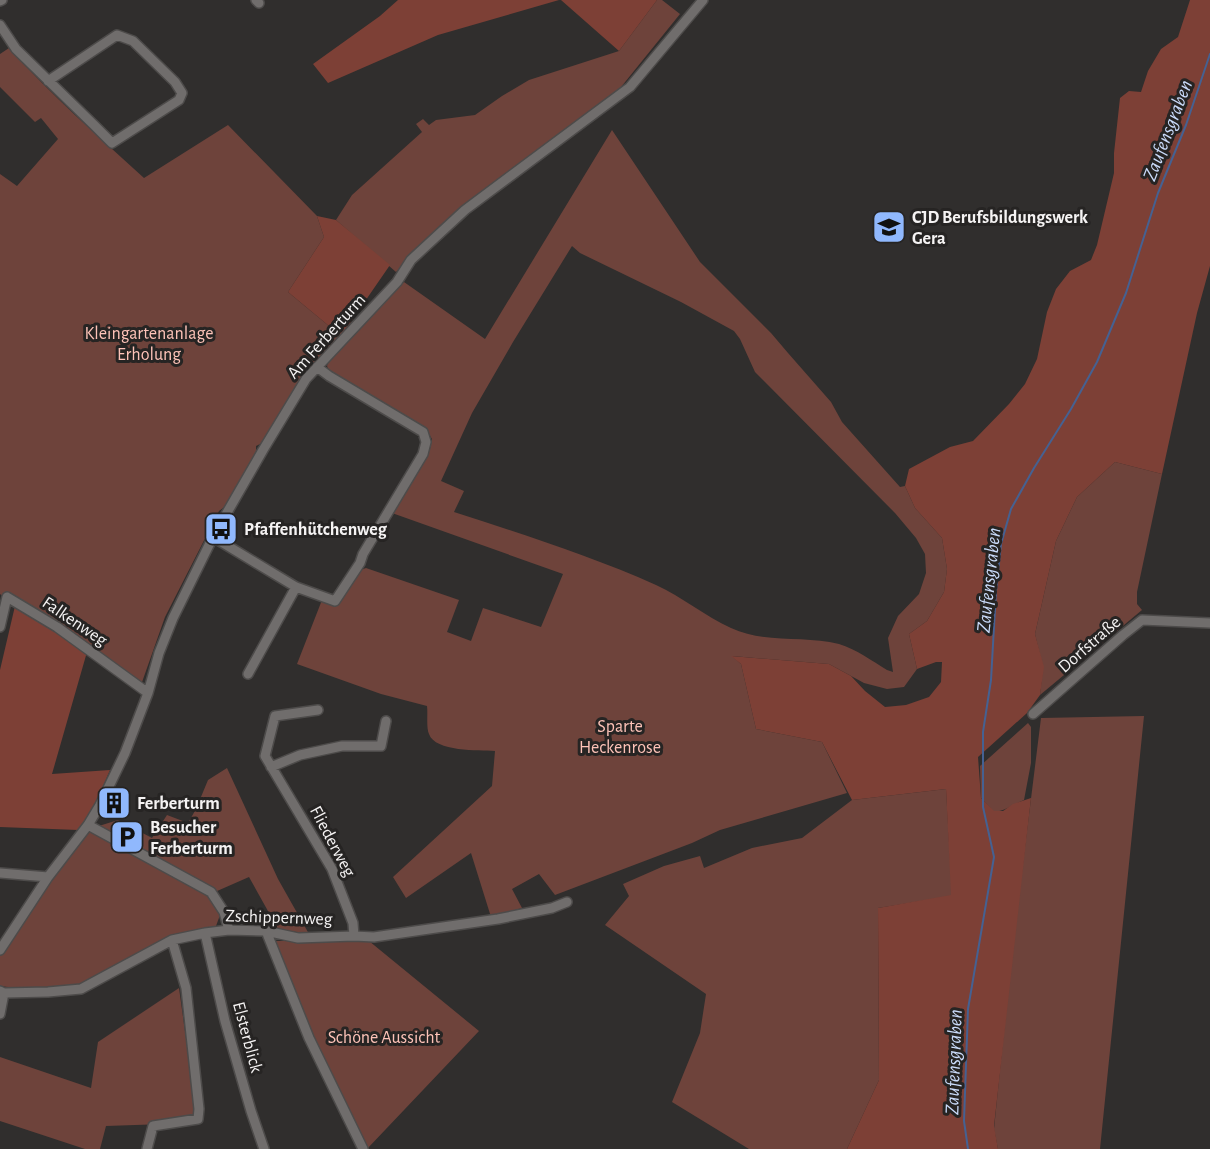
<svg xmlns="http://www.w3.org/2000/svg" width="1210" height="1149" font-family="'Alegreya Sans',sans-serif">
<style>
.green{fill:#6e433b;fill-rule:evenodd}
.forest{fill:#7d4036}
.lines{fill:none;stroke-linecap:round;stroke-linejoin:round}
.stream{stroke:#456192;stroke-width:2}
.minor-casing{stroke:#4d4b4a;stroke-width:12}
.minor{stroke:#706d6c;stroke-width:9}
.labels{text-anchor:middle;stroke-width:6;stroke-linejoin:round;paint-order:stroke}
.poi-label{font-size:18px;font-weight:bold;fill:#f5f3f3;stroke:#262423;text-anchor:start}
.park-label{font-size:18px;fill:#fec3b8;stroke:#262423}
.street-label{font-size:18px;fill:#f5f3f3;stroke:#262423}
.water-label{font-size:20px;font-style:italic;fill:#cadbfa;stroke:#262423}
</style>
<rect width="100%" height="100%" fill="#302e2d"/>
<path class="green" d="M657,0H662L680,14L617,92L540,150L491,185L456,213L396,272L336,220L352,195L422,132L416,124L423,119L429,125L436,120L475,115L502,96L529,80L619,51Z
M9,48C51,95 98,136 144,178L228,125L317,216L324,237L288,292L341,336L304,375L262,443L256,446V452L232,501L219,511L165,617L141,685L15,606L0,594V174L17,186L58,139L41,118L35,122L0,87V54Z
M612,130L700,262L771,333L788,353L831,402L842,422L900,487L905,486L915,508L942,538L947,569L944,592L927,621L909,634L917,669L904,687L887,689L864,683L829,664L732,656L741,664L756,729L822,742L847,793L720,830L692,843L555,895L539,874L512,889L522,908L491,917L471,853L406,898L393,877L492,786L495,751C479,750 435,752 429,734C426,728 428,713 427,706L381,694L297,664L322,600L335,607L358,571L366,568L459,600L447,632L471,641L483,608L541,627L563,574L392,513L430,449L432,439L427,431L330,372L327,366L330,358L404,282L485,339ZM572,246L580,253L681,302L734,331L740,339L755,372L895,513L916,538L925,554L926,573L919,594L898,616L888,638L893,672L887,670C872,661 856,649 839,644C804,635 765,644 731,628C705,616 682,597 656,585C591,556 522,534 454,512L464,491L441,481L472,413L513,342Z
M1115,462L1162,474L1137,592V604L1142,610L1040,695L1043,667L1035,634L1056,541L1077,497Z
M1144,716L1100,1149H998L994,1129L1012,952L1041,718Z
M1028,723L1031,727V763L1024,800C1014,804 1005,811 994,812L981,798L980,766Z
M227,768L278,879L309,934L278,929L249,877L208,895L220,915L216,926L170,936L78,985L49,989L15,988L0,986V954L6,950L51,877L86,830L118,820L152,838L167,815L188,823L196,809L208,780Z
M946,789L952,896L878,908L879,1080L847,1149H749L672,1102L700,1033L706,994L605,925L629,896L623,884L664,866L700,856L704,868L752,848L802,838L852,800Z
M273,941H369L479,1031L367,1149C333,1081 300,1012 273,941Z
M179,988L193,1089L194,1123L106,1126L100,1149H85L0,1121V1057L91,1088L98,1042Z"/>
<path class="forest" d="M398,0H559L438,35L328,83L313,64L380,16Z
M561,0H657L619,51Z
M1190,0H1210V266L1197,313L1162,474L1115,462L1077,497L1056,541L1035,634L1044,667L1040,695L1027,713L978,757L981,798L994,811H1003L1013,804L1031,798L994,1126L998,1149H847L879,1080L878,908L951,895L946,789L852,800L822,742L756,729L741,664L731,656L829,664L851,676L865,691L885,707L906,705L929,697L941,682L942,662H936L917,669L909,634L927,621L944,592L947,569L942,538L915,508L905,486L909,469L950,447L973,441L1009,404L1025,384L1037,359L1047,312L1056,289L1070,271L1091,260L1097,245L1114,173V153L1120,98L1129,91L1141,92L1148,71L1161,49L1178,37Z
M317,216L336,220L390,265L341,336L288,292L324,237Z
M15,606L64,635L87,652L52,774L110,770L89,819L78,830L0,827V670Z"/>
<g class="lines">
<path class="stream" d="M968,1149L964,1121L968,1009L994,857L983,807V732L991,680L996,591L1001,544L1011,509L1034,468L1071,409L1097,362L1126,293L1158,193L1186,125L1210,54"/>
<g class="minor-casing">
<path id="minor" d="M256,0L259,3
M0,1L2,0
M0,25L16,49L94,125L112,143L179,100L182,93L175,82L133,41L117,35L48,81
M213,537L296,587L335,601L360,563L363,554L423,454L426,442L423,432L329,376L317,367
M0,627L7,597L57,627L148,693
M248,674L296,587
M318,710L275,716L265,756L332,869L353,923L354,936
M1033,714L1123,635L1142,620L1210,623
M271,767L300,755L342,746H381L386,721
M88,825L211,892L224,912L229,930
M0,873L48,877
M266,931L309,1038L363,1149
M205,933L225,1021L251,1111L264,1149
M0,950L48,877L88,825L100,805L125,753L148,693L159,653L173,618L213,537L263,450L306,379L397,282L411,260L465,210L630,87L703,0
M0,991L4,993L48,992L81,989L172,940L205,933L229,930L266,931L298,938L354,936L374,937L498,919L552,908L567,902
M0,992L4,993L0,1014
M147,1149L153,1126L198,1119L199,1109L186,988L172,940"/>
</g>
<use href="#minor" class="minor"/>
</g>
<defs>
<g id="school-square" transform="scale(1.725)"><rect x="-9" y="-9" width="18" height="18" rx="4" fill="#90b8fd" stroke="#262423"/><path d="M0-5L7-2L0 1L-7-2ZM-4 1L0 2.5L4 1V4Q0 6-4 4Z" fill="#111"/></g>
<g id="bus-square" transform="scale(1.725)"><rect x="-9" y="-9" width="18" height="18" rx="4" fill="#90b8fd" stroke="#262423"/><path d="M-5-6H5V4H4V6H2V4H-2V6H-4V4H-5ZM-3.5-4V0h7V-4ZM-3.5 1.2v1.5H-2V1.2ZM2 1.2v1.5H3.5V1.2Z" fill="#111"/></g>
<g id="building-square" transform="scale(1.725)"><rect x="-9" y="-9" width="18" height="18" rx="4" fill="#90b8fd" stroke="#262423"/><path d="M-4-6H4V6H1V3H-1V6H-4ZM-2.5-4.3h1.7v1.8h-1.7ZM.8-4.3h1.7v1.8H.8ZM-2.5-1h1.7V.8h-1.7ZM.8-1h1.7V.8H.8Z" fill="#111"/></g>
<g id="parking-square" transform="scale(1.725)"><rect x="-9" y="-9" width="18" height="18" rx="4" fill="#90b8fd" stroke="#262423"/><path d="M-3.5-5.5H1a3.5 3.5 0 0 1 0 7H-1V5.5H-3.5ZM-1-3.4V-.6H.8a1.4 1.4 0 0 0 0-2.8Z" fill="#111"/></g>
</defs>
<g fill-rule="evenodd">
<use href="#school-square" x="889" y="227"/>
<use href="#bus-square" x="221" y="529"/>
<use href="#building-square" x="114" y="803"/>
<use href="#parking-square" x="127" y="837"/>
</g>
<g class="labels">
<g class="poi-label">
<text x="912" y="223">CJD Berufsbildungswerk<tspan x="912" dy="21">Gera</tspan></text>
<text x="244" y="535">Pfaffenhütchenweg</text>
<text x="137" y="809">Ferberturm</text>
<text x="150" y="833">Besucher<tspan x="150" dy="21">Ferberturm</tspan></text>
</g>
<g class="park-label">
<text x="149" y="339">Kleingartenanlage<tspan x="149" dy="21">Erholung</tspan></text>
<text x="620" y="732">Sparte<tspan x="620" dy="21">Heckenrose</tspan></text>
<text x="384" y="1043">Schöne Aussicht</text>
</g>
<g class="street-label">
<text transform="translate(326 336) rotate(-48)" y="6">Am Ferberturm</text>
<text transform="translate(75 621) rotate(34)" y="6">Falkenweg</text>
<text transform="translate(1089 644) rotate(-41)" y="6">Dorfstraße</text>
<text transform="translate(333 841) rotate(62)" y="6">Fliederweg</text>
<text transform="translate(279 917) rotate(2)" y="6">Zschippernweg</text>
<text transform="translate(248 1037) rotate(75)" y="6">Elsterblick</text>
</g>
<g class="water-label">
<text transform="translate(1167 130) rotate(-69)" y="7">Zaufensgraben</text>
<text transform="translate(988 580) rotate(-84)" y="7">Zaufensgraben</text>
<text transform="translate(953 1062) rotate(-88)" y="7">Zaufensgraben</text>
</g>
</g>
</svg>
